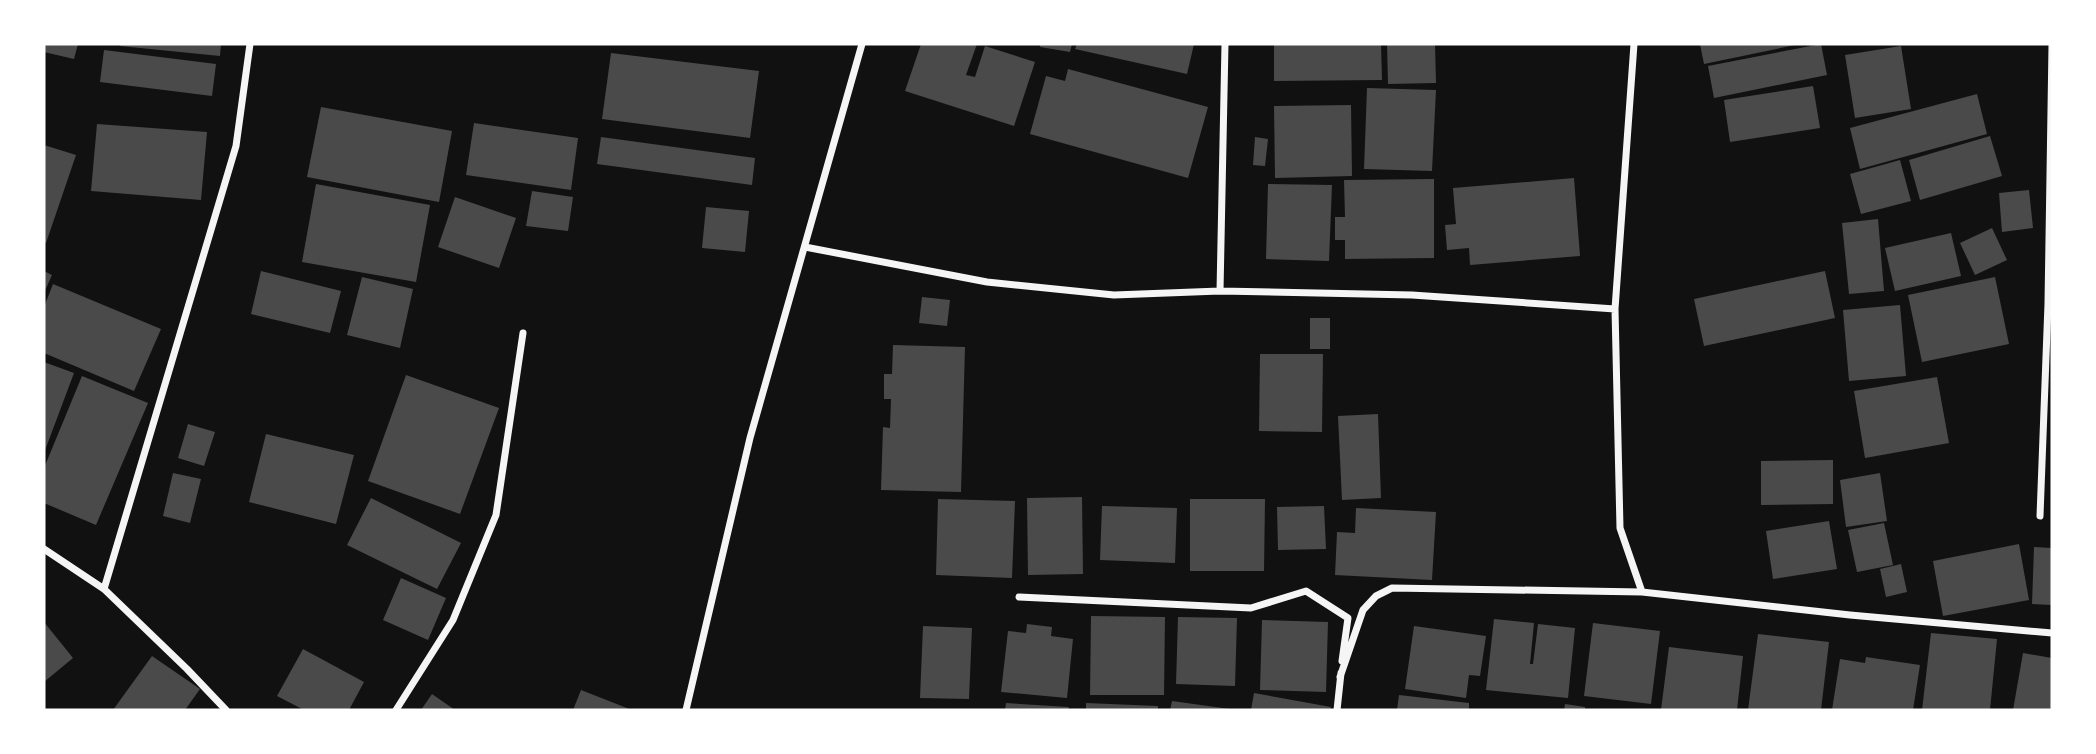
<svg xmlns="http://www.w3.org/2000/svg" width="2096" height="754" font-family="'Nunito Sans',sans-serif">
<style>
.building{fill:#4a4a4a}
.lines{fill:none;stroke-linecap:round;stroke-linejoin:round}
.minor{stroke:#f5f5f5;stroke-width:7}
</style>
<rect width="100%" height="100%" fill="#111"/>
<path class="building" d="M44,44H78L74,59L44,52Z
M120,44H221L220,56L120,46Z
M921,44H977L966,75L975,77L985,46L1035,62L1014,126L905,91Z
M1040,44H1072L1070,52L1040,47Z
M1077,44H1194L1187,74L1075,49Z
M1274,44H1381L1382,80L1274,81Z
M1387,44H1435L1436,83L1388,84Z
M1700,44H1795V45L1704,64Z
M1821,44L1827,75L1714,98L1708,66Z
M1901,46L1911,109L1855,118L1845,55Z
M104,50L216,64L212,96L100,82Z
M611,53L759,71L750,138L602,119Z
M1068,69L1208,107L1188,178L1030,134L1046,76L1065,81Z
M1813,86L1820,128L1730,142L1724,100Z
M1367,88L1436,90L1432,171L1364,169Z
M1977,94L1987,134L1860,169L1850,128Z
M1351,105L1352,176L1275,178L1274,106Z
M321,107L452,131L439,202L307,177Z
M474,123L578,138L571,190L466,175Z
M97,124L207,132L201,200L91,191Z
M1990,136L2002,176L1920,200L1909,160Z
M601,137L755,158L752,185L597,164Z
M1255,137L1268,139L1265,166L1253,165Z
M44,145L76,155L46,243L44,242Z
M1900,160L1911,201L1861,214L1850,174Z
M1574,178L1580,256L1470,265L1469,248L1447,250L1445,225L1456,224L1453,188Z
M1434,179V258L1345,259V240H1335V217H1345L1344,180Z
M316,184L430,205L416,282L302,262Z
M1268,184L1332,185L1329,261L1266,259Z
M2029,190L2033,228L2002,232L1999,193Z
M532,191L573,197L568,231L526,226Z
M455,197L516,218L499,268L438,247Z
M706,207L749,211L745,252L702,248Z
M1878,219L1884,291L1849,294L1842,223Z
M1992,228L2007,260L1975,275L1960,243Z
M1951,233L1961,276L1895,291L1885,248Z
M44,271L52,275L44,293Z
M261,271L341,291L330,333L251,314Z
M1825,271L1835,318L1704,346L1694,299Z
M362,277L413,289L400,348L347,335Z
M1995,277L2009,344L1922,362L1908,295Z
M53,284L161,329L134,391L44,353V307Z
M922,297L950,300L947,326L919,323Z
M1900,305L1906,376L1849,381L1843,310Z
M1310,318H1330V349H1310Z
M893,345L965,347L961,492L881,490L883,427L890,428L891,399H884V374H892Z
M1260,354H1323L1322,432L1259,431Z
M44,362L74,373L44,453Z
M406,375L499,408L460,514L368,481Z
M82,376L148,403L96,525L44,503V468Z
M1937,377L1949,443L1865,458L1854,391Z
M1378,414L1381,498L1342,500L1338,416Z
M188,424L215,432L204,466L178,458Z
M266,434L354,455L336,524L249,502Z
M1833,460V504L1761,505V461Z
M173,473L201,479L190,523L163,516Z
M1880,473L1887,521L1846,527L1840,480Z
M1082,497L1083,574L1028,575L1027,498Z
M371,498L461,543L437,589L347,545Z
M938,499L1015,501L1012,578L936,575Z
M1190,499H1265L1264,571H1190Z
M1102,506L1177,508L1175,563L1100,560Z
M1324,506L1326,549L1278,550L1277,507Z
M1356,508L1436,512L1432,580L1335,575L1337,532L1355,533Z
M1829,521L1837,569L1773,579L1766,531Z
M1884,523L1893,565L1857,572L1848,530Z
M2019,544L2029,600L1943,616L1933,561Z
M2034,547L2052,548V605L2032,604Z
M1901,564L1907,592L1886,597L1880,569Z
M401,578L446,598L428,640L383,620Z
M1091,616L1165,617L1164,695H1090Z
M1178,617L1237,618L1235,686L1176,684Z
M1494,619L1534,623L1530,664H1533L1538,624L1575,628L1568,698L1486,690Z
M1262,620L1328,622L1326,692L1260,690Z
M44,622L73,658L44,682Z
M1593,623L1660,631L1651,704L1584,696Z
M1027,624L1052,627L1051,636L1073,639L1067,698L1001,692L1008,631L1026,633Z
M923,626L972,628L969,699L920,698Z
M1414,626L1486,636L1480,676L1469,675L1466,698L1405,689Z
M1931,633L1997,639L1990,710H1922Z
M1758,634L1829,642L1821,710H1748Z
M1669,647L1743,656L1737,710H1661Z
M303,649L364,682L349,710H304L277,696Z
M2023,653L2052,658V710H2013Z
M152,656L200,689L185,710H113Z
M1866,657L1920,665L1913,710H1832L1840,659L1865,663Z
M581,690L632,710H573Z
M1254,693L1331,707L1330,710H1251Z
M432,694L455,710H421Z
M1399,695L1469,703V710H1397Z
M1172,701L1230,709V710H1170Z
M1006,703L1069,707L1068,710H1005Z
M1086,703L1158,706V710H1086Z
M1565,704L1585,707V710H1564Z"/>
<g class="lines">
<path class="minor" d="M1634,44L1615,309L1620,528L1642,592
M805,247L987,282L1114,295L1220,291L1412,295L1615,309
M1220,291L1225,44
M2040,516L2048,304L2052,45
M44,549L104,589L187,669L226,710
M104,589L236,146L250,44
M1019,597L1251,608L1306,591L1348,618L1342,661
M1340,677L1363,610L1376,596L1392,588L1642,592L1850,615L2052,633
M396,710L453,620L496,515L523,333
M686,710L750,438L862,44
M1337,710L1341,673"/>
</g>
<rect width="2096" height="754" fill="none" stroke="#ffffff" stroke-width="91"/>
</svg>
